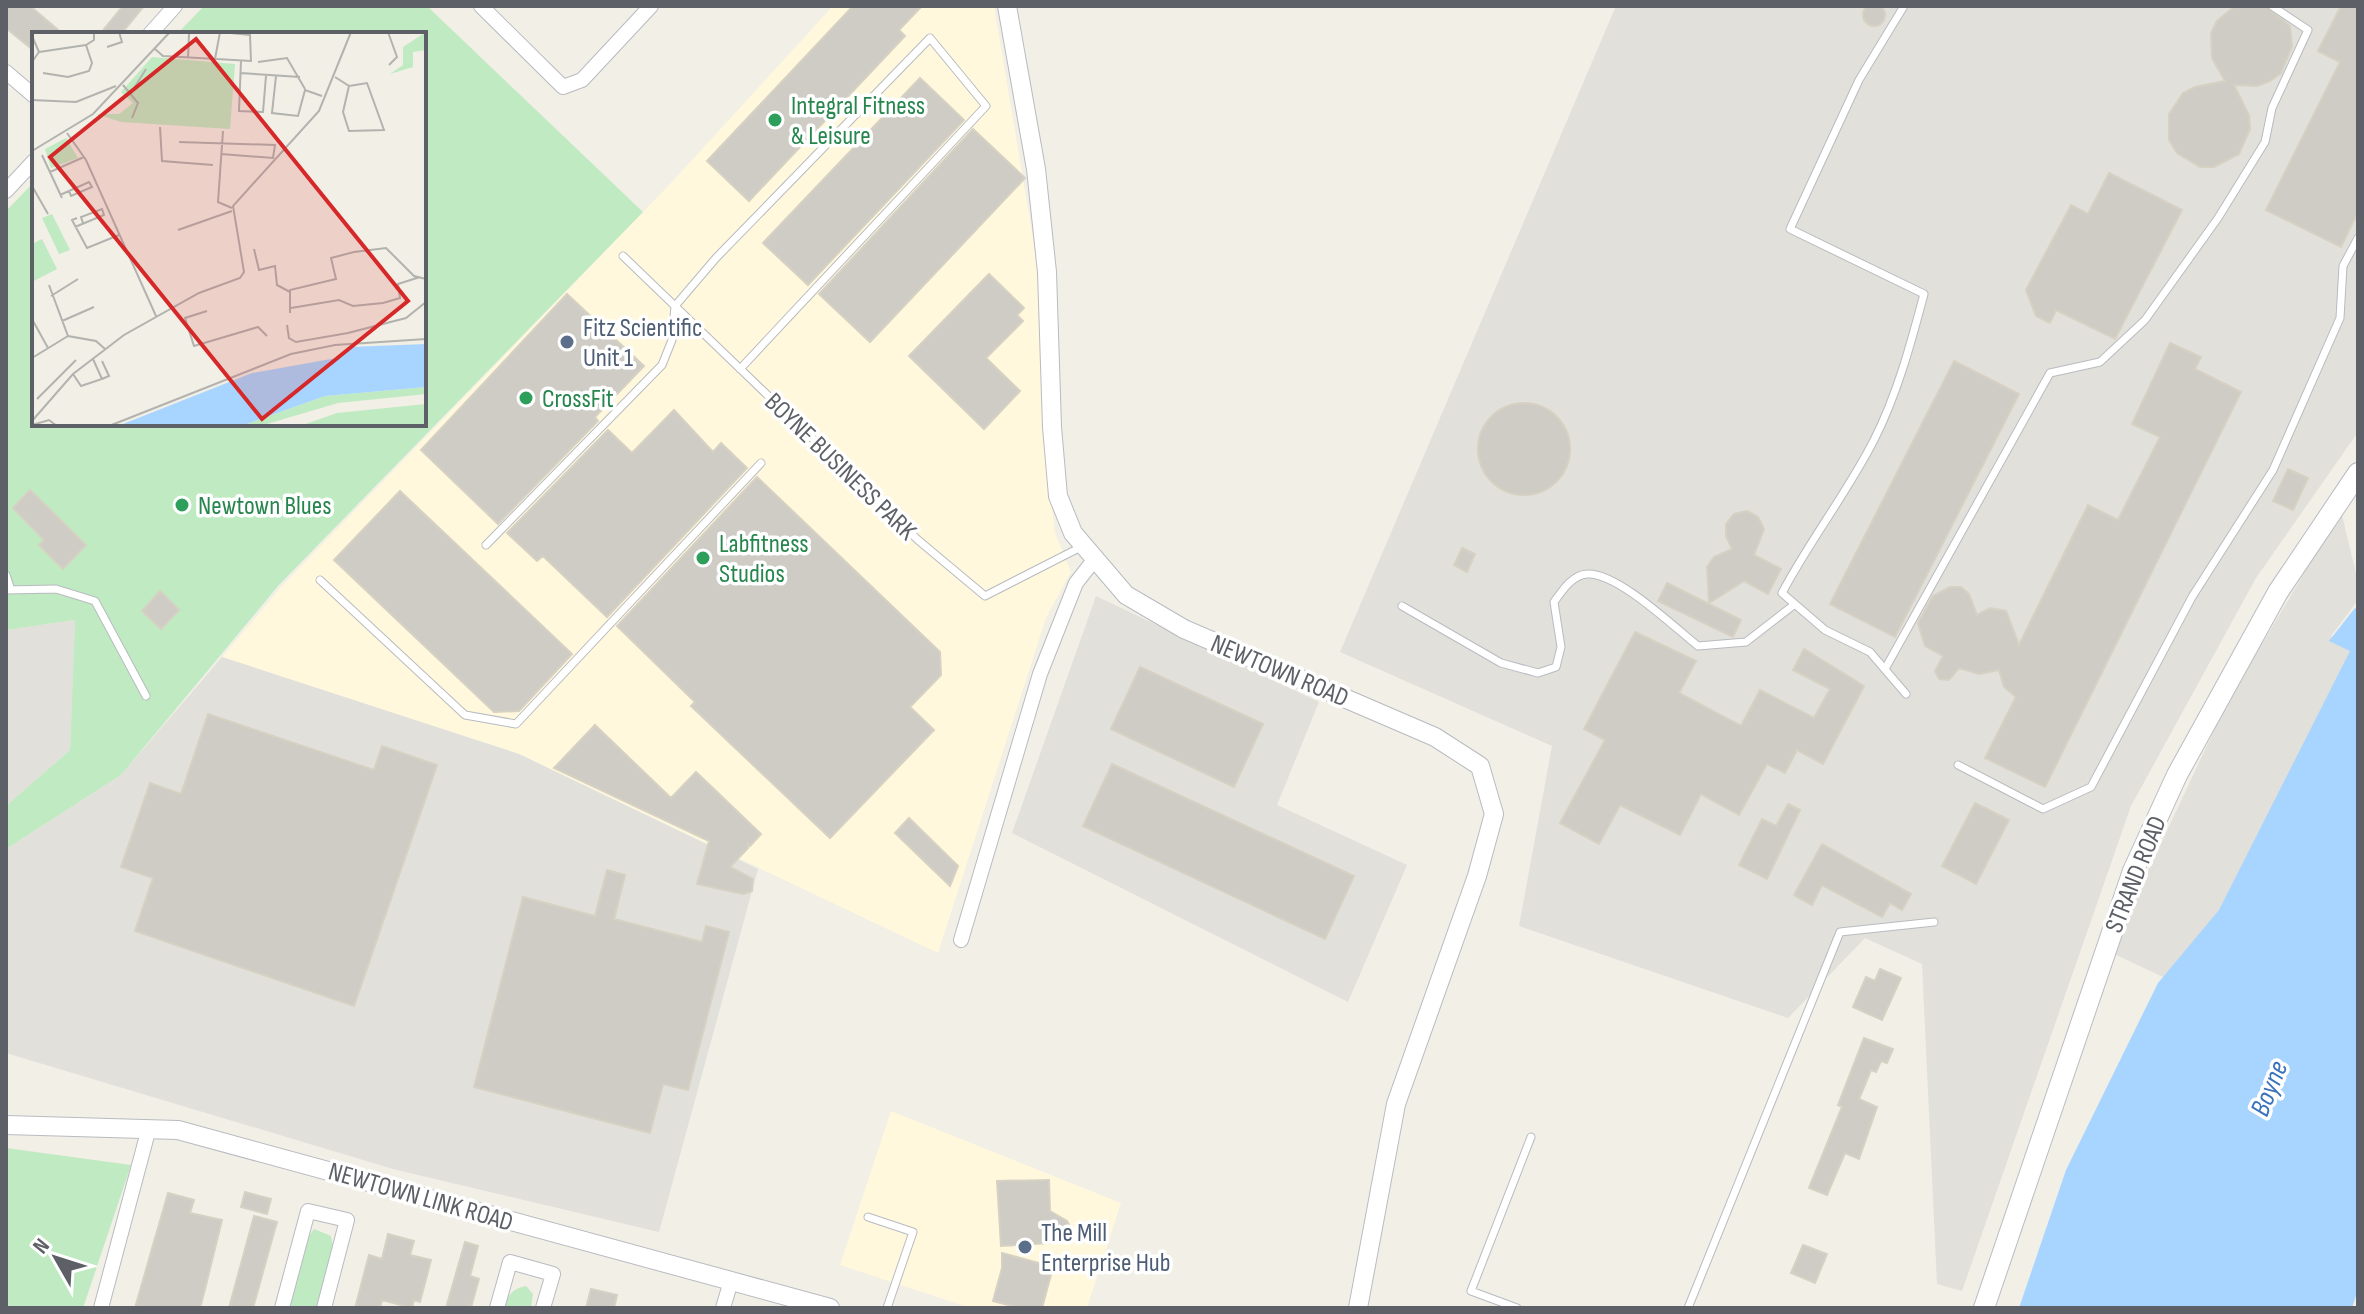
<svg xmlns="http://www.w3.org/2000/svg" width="2364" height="1314" font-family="'Sofia Sans Condensed',sans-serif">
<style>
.commercial{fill:#fff8dc}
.industrial{fill:#e1e0da}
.green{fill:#c0eac2}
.water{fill:#a7d5ff}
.building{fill:#ceccc5;stroke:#d6d1c3;stroke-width:2}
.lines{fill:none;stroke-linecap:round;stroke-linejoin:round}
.service-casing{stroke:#b8bbc0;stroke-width:9}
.minor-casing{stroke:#b8bbc0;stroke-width:16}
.tertiary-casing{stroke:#b8bbc0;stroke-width:20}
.secondary-casing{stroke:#b9bcc2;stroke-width:22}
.service{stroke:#fff;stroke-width:7}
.minor{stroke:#fff;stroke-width:14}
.tertiary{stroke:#fff;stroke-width:18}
.secondary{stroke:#fff;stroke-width:20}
.leisure-dot{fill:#2e9e5b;stroke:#fff;stroke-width:3}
.service-dot{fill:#5c6f8a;stroke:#fff;stroke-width:3}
.labels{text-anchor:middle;stroke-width:7;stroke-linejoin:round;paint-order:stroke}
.leisure-label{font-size:26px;fill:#27864d;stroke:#fff;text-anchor:start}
.service-label{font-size:26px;fill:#4e5e75;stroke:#fff;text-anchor:start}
.street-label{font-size:26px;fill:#5d6167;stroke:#fff}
.water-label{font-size:28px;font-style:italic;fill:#3a73bb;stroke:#fff}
.inset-road{fill:none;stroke:#b2b2af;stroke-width:2}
.view{fill:#d62828;fill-opacity:0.15;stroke:#d62828;stroke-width:4}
.inset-edge{fill:none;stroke:#5d6167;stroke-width:4}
</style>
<rect width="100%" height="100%" fill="#f1efe6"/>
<path class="commercial" d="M833,6H994L1038,268L1044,440L1055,533L1071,572L1046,618L938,953L519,754L222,657L282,586L671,183Z
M891,1111L1121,1203L1087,1308H971L840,1265Z"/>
<path class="industrial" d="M1616,6H2358V432L2256,578L2131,806L1962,1291L1937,1284L1922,964L1865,938L1788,1018L1519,926L1552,746L1340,652Z
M2341,511L2358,582V600L2331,636L2356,653L2224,908L2163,977L2110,952L2227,703Z
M1096,596L1319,702L1277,805L1407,865L1348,1002L1012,833Z
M75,620L70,750L6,806V630Z
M222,657L519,754L758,869L659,1232L393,1169L6,1053V849L121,775Z"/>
<path class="green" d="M204,6H427L643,212L278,586L121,775L6,849V806L70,750L75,620L6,630V211L34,182V424H424V34H177Z
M6,1148L131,1165L83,1308H6Z
M314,1229L331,1236L333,1247L316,1308H288L309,1236Z
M526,1286L533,1294L531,1308H504C508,1295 512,1289 526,1286Z"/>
<path class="water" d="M2355,608L2358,610V1289L2352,1308H2019L2066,1170L2158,983L2219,910L2350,651L2329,641Z"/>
<path class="building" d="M1863 15a11 11 0 1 1 22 0a11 11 0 1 1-22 0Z
M6,6H30L63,34H34V51L6,28Z
M123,6H144L121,34H100Z
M853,6H922L899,30L905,36L749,201L707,161Z
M2235,6H2266L2290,26L2292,47L2281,73L2270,81L2257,86L2234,85L2249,115L2250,129L2239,154L2214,167H2200L2177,153L2169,140V114L2183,93L2195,87L2225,81L2212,58L2211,33L2217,21Z
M2341,6H2358V212L2341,247L2266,210L2340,62L2318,51Z
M920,78L964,120L808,285L763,243Z
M973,129L1025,178L870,342L819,294Z
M2109,173L2182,210L2115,339L2056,310L2050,323L2036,316L2026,290L2071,205L2088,214Z
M989,274L1024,308L1017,315L1023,321L986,358L1020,391L984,429L909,356Z
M567,294L644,366L595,417L598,421L498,524L421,450Z
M2170,343L2201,357L2195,369L2241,392L2045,787L1985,758L2016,697L2004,687L1999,670L1979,674L1959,668L1949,680L1939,679L1935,671L1943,656L1925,646L1918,623L1933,596L1950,587H1961L1969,594L1977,615L1990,608L2006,611L2019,645L2088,505L2118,520L2160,437L2132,424Z
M1954,361L2019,394L1895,637L1830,604Z
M1478 449a46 46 0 1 1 92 0a46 46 0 1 1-92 0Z
M674,410L713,452L721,443L747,468L607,617L543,556L537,561L507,533L608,430L632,453Z
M2288,469L2308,478L2293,510L2273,501Z
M757,477L940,652L941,675L910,707L934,730L830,838L691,706L695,702L617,626Z
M30,490L86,545L63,569L39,545L44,540L13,508Z
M400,491L572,654L519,711L494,712L334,560Z
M1747,511L1758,517L1764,529L1754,555L1781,569L1768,594L1744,581L1709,603L1707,567L1714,557L1732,549L1726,536V524L1734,514Z
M1462,548L1475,554L1467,572L1454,565Z
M1667,583L1741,620L1733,637L1658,601Z
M160,591L179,610L161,629L142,611Z
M1635,632L1696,661L1679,693L1741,726L1760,690L1814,718L1830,689L1793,670L1804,649L1864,686L1823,764L1797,750L1785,773L1767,764L1739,815L1701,794L1680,835L1620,805L1599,844L1560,823L1605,740L1584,729Z
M1140,667L1263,724L1234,787L1111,729Z
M208,714L374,770L382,746L437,765L354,1006L135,931L153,878L121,867L150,783L181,794Z
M595,725L671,798L696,772L761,834L750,846L748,844V848L730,867L753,879L752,891L743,894L697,884L709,841L554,768Z
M1112,764L1354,876L1325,939L1083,826Z
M1975,803L2009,820L1976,884L1942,866Z
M1788,804L1800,810L1767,879L1739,865L1762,819L1776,826Z
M909,818L958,866L950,886L895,833Z
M1822,844L1911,894L1902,910L1890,903L1882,917L1822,885L1812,905L1794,895Z
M607,870L625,875L614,919L702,942L706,926L729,932L688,1090L663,1084L650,1133L474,1087L523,897L595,916Z
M1880,969L1901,978L1882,1020L1853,1007L1866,977L1875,981Z
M1864,1038L1893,1049L1887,1063L1881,1061L1876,1072L1871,1070L1859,1099L1877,1107L1859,1159L1845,1153L1827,1195L1809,1188L1842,1107L1838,1105Z
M1049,1180L1050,1211L1067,1221L1076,1237H1050V1243L1001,1246L997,1181Z
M245,1192L271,1199L267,1214L241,1207Z
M168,1193L194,1200L190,1213L222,1220L205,1289L200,1308H135Z
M254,1216L277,1222L273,1236L253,1308H229Z
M388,1234L414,1241L410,1255L431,1260L420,1302L414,1300L412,1308L382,1300L380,1308H355L369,1255L382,1259Z
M465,1242L478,1246L470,1276L479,1279L475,1293L471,1308H446Z
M1803,1245L1827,1254L1815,1283L1791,1273Z
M1002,1253L1053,1267L1042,1308H1020L993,1301L1002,1268Z
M591,1289L617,1295L614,1308H586Z"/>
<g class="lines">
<g class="service-casing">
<path id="service" d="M1904,6L1859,80L1790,229L1924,294C1911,343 1897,395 1874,440C1847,493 1810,540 1782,593L1825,630L1870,652L1906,694
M623,256L918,540L985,596L1081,547
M486,545L662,365L672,340L675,306L716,258L930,38L986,106L740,369
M6,575L11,590
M320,580L465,715L516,724L761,463
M6,590L56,589L95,601L146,696
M1402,606L1501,663L1538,673L1556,667L1561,647L1554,602C1562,591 1572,575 1587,574C1617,572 1674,627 1698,646L1746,642L1795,604
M1885,669L2050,373L2100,362L2145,320L2218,218L2265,142L2272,108L2308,30L2272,6
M1958,765L2043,809L2091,787L2192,597L2273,470L2340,318L2343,266L2358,238
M868,1217L913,1232L887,1308
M1517,1308L1471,1291L1531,1137
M1688,1308L1840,932L1934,922"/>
</g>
<g class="minor-casing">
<path id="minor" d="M481,6L563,87L582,80L651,6
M150,34L175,6
M6,72L34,96
M6,191L34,161
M961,940L1040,674L1076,583L1094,560
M101,1308L149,1128
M282,1308L308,1211L347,1220L324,1308
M497,1308L510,1262L553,1274L543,1308
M723,1308L731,1281"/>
</g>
<g class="tertiary-casing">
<path id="tertiary" d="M1007,6L1036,169L1047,272L1052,427L1058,496L1073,533L1126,595L1184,629L1435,737L1480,766L1494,814L1477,876L1396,1104L1358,1308
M6,1125L178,1130L830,1308"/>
</g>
<g class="secondary-casing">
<path id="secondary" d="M1984,1308L2133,871L2177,775L2278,592L2358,473"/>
</g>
<use href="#service" class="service"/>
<use href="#minor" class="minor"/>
<use href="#tertiary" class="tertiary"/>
<use href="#secondary" class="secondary"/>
</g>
<g class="leisure-dot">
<circle cx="775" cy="120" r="8"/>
<circle cx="526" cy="398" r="8"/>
<circle cx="182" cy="505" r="8"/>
<circle cx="703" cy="558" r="8"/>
</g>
<g class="service-dot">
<circle cx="567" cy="342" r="8"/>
<circle cx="1025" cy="1247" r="8"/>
</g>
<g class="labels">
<g class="leisure-label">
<text x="791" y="114">Integral Fitness<tspan x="791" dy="30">&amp; Leisure</tspan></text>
<text x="542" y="407">CrossFit</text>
<text x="198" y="514">Newtown Blues</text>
<text x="719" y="552">Labfitness<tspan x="719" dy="30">Studios</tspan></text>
</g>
<g class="service-label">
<text x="583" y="336">Fitz Scientific<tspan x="583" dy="30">Unit 1</tspan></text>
<text x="1041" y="1241">The Mill<tspan x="1041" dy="30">Enterprise Hub</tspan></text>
</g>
<g class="street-label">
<text transform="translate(841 466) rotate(44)" y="9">BOYNE BUSINESS PARK</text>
<text transform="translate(1280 670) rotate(23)" y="9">NEWTOWN ROAD</text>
<text transform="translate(2135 874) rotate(-68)" y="9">STRAND ROAD</text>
<text transform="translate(421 1196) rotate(16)" y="9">NEWTOWN LINK ROAD</text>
</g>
<g class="water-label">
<text transform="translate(2268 1088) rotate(-68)" y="10">Boyne</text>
</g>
</g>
<g transform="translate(32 32)">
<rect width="394" height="394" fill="#f1efe6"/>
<path d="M394,0V18L381,20V35L358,42L371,33V15ZM120,25L203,32L198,97L89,90L64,82H87L101,71L89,60ZM34,106L46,126L19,136L13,117ZM20,182L38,218L27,222L10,186ZM10,207L25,237L0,250V212ZM394,355V362L306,371L228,394H209L293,364ZM394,372V394H268L305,381Z" fill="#c0eac2"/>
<path d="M394,312V355L293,364L209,394H86L220,341L310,325L318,315Z" fill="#a7d5ff"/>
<path class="inset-road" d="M356,0L365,25L357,33M0,4L7,20L0,30M75,15L90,10L87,0M123,17L131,24L219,29L218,3L189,0M7,20L54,13L62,8V0M156,26L157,2M183,27L188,0M209,29L207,79L231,80L234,44M226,30L255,26L273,57M11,41L36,45L57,39L60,31L54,13M208,41L268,45M244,44L240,81L266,84L273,58L290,64M303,45L317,54L311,80L317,99L352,98L335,51L317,54M91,53L106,71L100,86M99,61L114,37M0,68L44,70L84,54M128,95L130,129L181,133M191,99L186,170L200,176M35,101L54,128L124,284M147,110L243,113L241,126L189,122M0,119L61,82L138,0M10,123L30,166M18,140L52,125M0,154L16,182M28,163L57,150L60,155L39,164L37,159M45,186L40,188L55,216L87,203M43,195L72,183L70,177L49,185L51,191M146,198L200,179M222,217L227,238L243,234L245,253L258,260M17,253L36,304L64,309L73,317M19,264L46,247M259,276L307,268L321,274L351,271L368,266L366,252L388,245M175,279L153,286L162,314L226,295L235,304M258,281V258L304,247L299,226L322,220L354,216L382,244L394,247M0,287L16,316M30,289L62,275M255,293L257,306L264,310L316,301L374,286L394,270M0,326L36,304M41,342L49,354L70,347L61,327M70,347L77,344L70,329M5,367L44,328M0,389L41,342L92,303L167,261L208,246L212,240L201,174L287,79L319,0M0,393L17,388L25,394M77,394L259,322L303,313L394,307"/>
<path class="view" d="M164,7L376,269L230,387L18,125Z"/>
<rect width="394" height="394" class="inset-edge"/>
</g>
<rect width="2364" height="1314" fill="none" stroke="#5d6167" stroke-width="16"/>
<g transform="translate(56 1258) rotate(309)" stroke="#ffffff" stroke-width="6" paint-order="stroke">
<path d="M0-6L14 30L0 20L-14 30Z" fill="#5d6167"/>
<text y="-12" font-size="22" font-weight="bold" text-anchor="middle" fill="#5d6167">N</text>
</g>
</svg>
